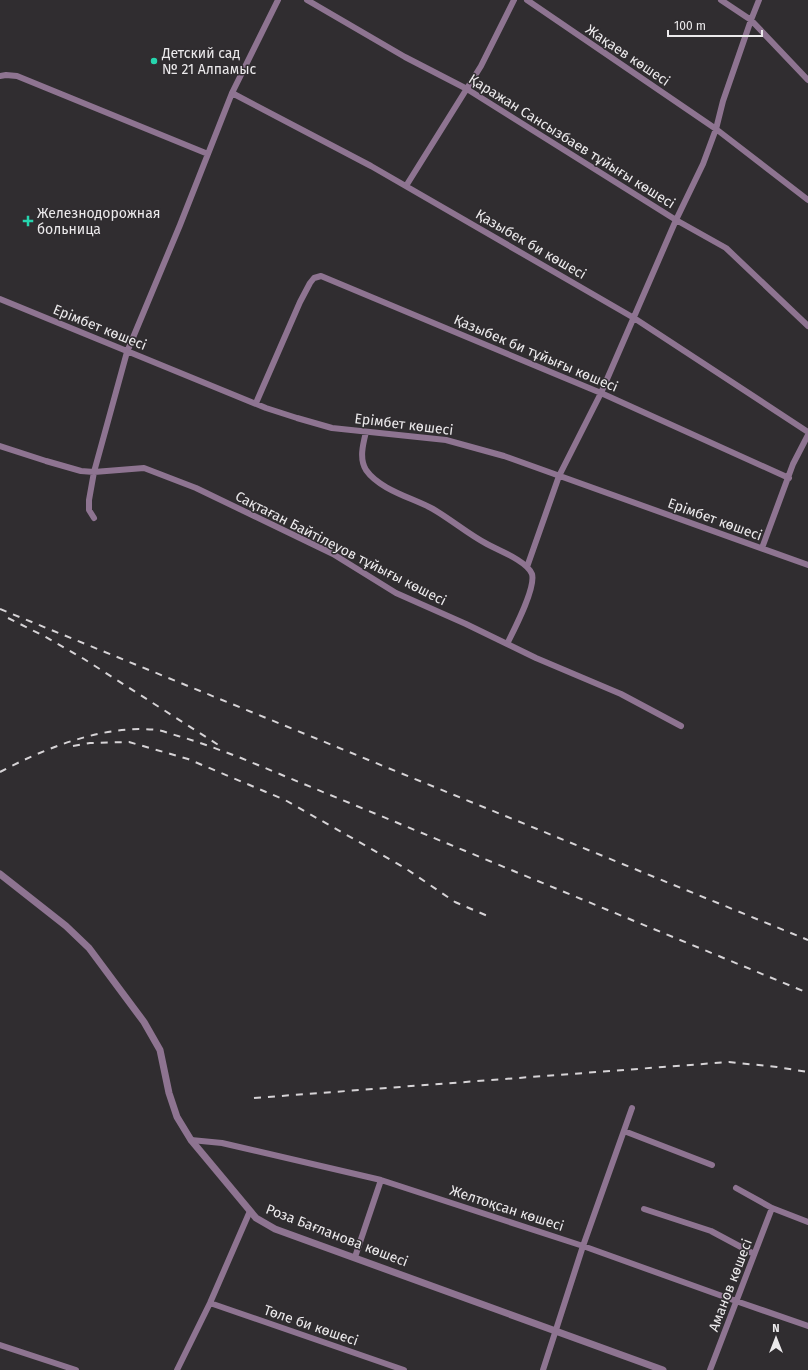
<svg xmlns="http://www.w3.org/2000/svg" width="808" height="1370" font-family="'Fira Sans',sans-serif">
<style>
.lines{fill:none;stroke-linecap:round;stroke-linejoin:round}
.minor{stroke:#8e7491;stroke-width:6}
.tertiary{stroke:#8e7491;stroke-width:7}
.rail{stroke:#d6d3d6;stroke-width:2;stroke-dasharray:7 7;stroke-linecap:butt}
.poi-dot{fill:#26d5ae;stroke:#302d30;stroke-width:1.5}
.labels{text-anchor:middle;stroke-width:3;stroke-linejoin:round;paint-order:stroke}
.poi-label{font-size:14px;fill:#eceaec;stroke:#302d30;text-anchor:start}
.street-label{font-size:14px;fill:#eceaec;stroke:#302d30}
</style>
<rect width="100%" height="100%" fill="#302d30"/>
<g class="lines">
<path class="minor" d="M307,0L405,57L467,89L676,220L726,248L808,326
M527,0L716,129L808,200
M721,0L751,20L808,80
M0,76L6,75L17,76L208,154
M232,93L371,166L634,318L808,432
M406,186L481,66L514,0
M0,299L266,408L297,418L332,428L446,440L504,456L808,565
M256,403L300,302L310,283L314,278L321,276L601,393L789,478
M366,432C363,444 359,459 366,470C380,490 413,498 433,509C452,520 468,534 487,544C498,550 527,561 532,574C536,588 514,630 507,644
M0,446L46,461L81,471L94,472L144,468L196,488L333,554L396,593L466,624L536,658L621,694L681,726
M94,518L89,510V500L94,472L127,352L180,225L232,93L278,0
M762,548L793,464L808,435
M527,567L559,476L601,393L676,220L703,164L716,129L723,101L751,20L759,0
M624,1131L712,1165
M191,1140L222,1143L381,1180L583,1246L736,1301L808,1326
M736,1188L772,1208L808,1222
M644,1209L711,1231L754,1254
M355,1257L381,1180
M210,1303L404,1370
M0,1345L76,1370
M177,1370L210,1303L250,1211
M543,1370L583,1246L632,1108
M710,1370L772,1208"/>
<path class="tertiary" d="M0,874L66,926L89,948L144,1022L160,1050L169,1093L177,1117L191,1140L256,1218L275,1229L663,1370"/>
<path class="rail" d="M0,609L808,940
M8,618L44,636L84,659L220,746
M73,746L90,743L129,742L188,759L285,800L405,868L455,902L490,917
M0,772C45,748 105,724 157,730C164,731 171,734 178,736C199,742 220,750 241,758L808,993
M254,1098L729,1062L777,1067L808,1072"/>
</g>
<g class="poi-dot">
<circle cx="154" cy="61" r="4"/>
<path d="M26 215h4v4h4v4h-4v4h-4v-4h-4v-4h4z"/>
</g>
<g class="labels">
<g class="poi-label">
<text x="162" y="58">Детский сад<tspan x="162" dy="16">№ 21 Алпамыс</tspan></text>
<text x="37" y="218">Железнодорожная<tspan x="37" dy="16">больница</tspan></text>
</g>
<g class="street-label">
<text transform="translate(628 55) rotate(34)" y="5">Жақаев көшесі</text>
<text transform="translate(572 141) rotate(32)" y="5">Қаражан Сансызбаев тұйығы көшесі</text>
<text transform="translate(531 244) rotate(30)" y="5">Қазыбек би көшесі</text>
<text transform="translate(100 327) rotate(22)" y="5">Ерімбет көшесі</text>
<text transform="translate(536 353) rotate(23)" y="5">Қазыбек би тұйығы көшесі</text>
<text transform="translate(404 424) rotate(7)" y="5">Ерімбет көшесі</text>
<text transform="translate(715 519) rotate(20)" y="5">Ерімбет көшесі</text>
<text transform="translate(341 548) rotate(27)" y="5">Сақтаған Байтілеуов тұйығы көшесі</text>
<text transform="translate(507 1208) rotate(18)" y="5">Желтоқсан көшесі</text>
<text transform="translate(337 1235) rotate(21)" y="5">Роза Бағланова көшесі</text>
<text transform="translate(730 1285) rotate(-69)" y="5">Аманов көшесі</text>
<text transform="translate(311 1325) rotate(19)" y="5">Төле би көшесі</text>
</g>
</g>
<g transform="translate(776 1338)" stroke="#302d30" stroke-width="3" paint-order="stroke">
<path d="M0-3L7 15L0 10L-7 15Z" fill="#eceaec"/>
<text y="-6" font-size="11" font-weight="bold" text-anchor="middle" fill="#eceaec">N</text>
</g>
<path d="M668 30v6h94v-6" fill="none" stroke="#eceaec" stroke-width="2"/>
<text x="674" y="30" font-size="12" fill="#eceaec" stroke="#302d30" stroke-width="3" paint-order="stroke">100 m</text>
</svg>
